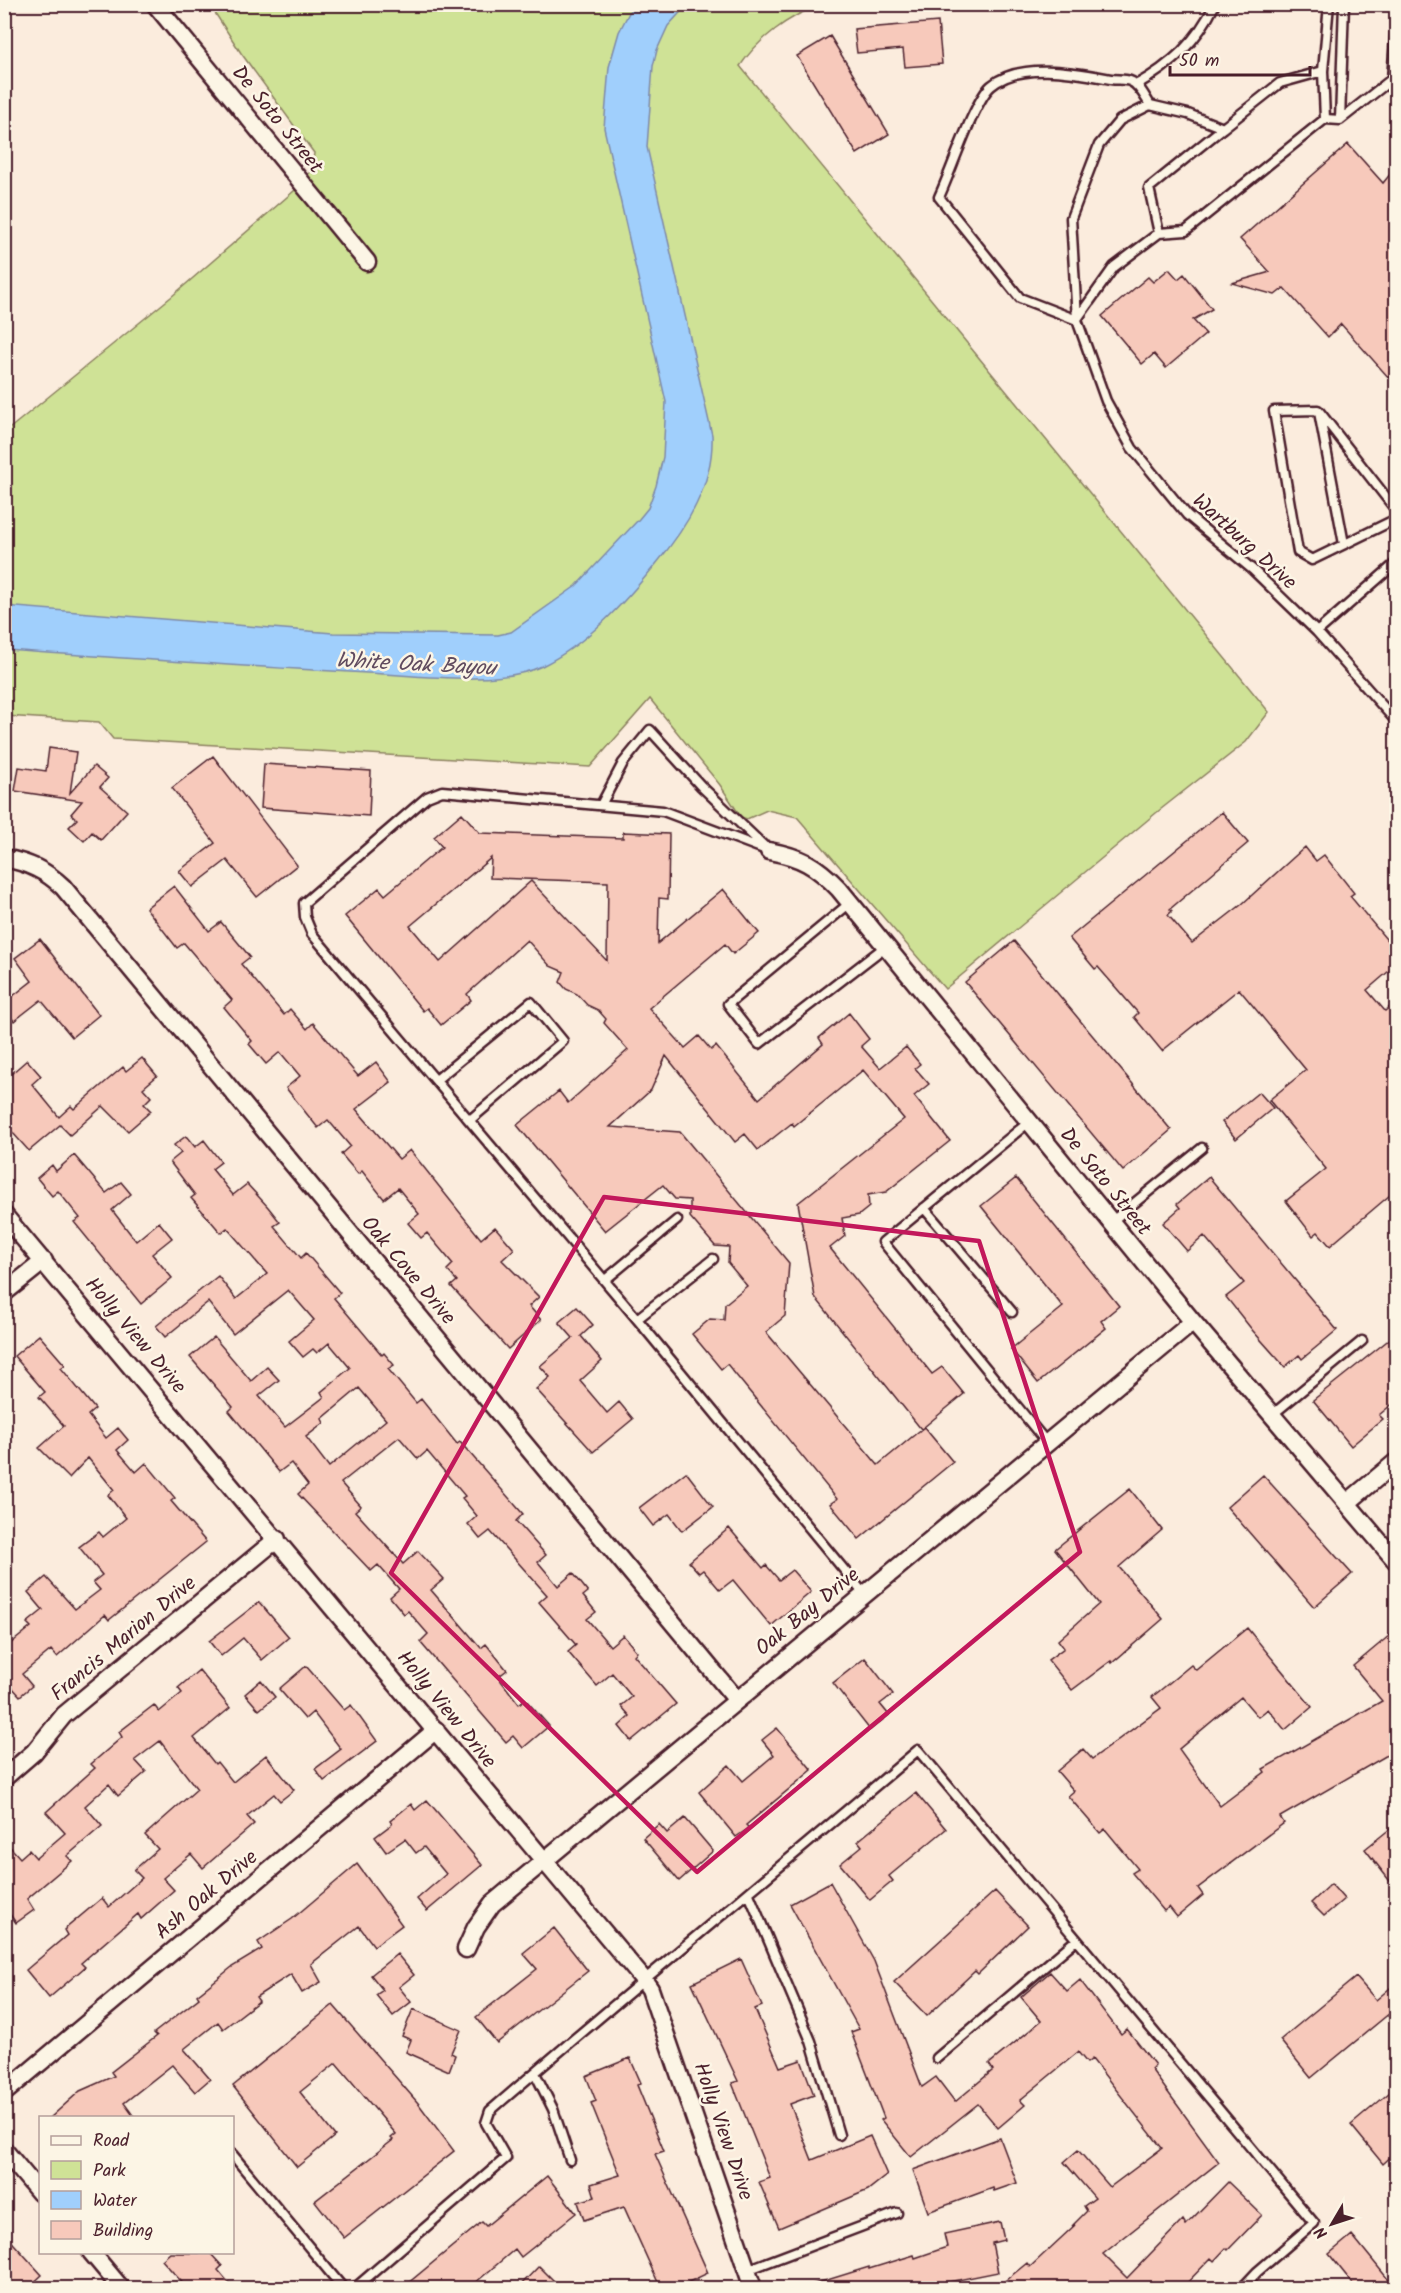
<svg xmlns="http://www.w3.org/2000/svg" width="1401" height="2293" font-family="Kalam,sans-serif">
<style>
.green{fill:#cfe296;stroke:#8c8060;stroke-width:1.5}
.water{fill:#a0cffc;stroke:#7e89a8;stroke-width:1.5}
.building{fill:#f7c9bb;stroke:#4a1f2b;stroke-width:1.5;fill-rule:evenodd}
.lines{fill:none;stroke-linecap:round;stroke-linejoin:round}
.lane-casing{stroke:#4a1f2b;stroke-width:13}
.street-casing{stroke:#4a1f2b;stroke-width:21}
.lane{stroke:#fcf5e5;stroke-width:8}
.street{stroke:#fcf5e5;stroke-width:16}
.marked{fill:none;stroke:#c2185b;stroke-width:4.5;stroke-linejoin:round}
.labels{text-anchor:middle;stroke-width:5;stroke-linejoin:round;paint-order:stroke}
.street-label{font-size:21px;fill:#4a1f2b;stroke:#fcf5e5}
.water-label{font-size:22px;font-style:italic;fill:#604b5f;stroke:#fcf5e5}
</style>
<rect width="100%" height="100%" fill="#fbecdd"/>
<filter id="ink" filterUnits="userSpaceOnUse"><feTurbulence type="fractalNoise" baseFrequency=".0167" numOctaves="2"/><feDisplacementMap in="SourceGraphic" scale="12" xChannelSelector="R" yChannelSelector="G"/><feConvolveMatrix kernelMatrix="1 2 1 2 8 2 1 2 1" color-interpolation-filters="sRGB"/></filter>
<g filter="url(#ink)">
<path class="green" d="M214,5H819C788,17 759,38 740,66L1269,712L1246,742L1156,813L945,989L797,817L767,810L747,819L741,817L720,785L650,699L590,767L113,739L99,722L5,716L4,433L171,297L302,184L312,169L314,153L241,53L215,13Z"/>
<path class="water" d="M633,5H687L668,26L657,50L653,66L647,147L712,435C714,484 687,527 656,564C625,602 587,644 542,666C498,687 415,675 367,673C246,667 125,658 5,650V606L333,633L498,635L511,632L576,586L639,519L648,508L656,486L663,457L666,402L604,128L609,67L619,32Z"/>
<path class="building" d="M938,22L942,64L905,67L903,49L857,53L854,29Z
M830,36L889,134L857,154L797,56Z
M1348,144L1383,183L1396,167V371L1389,378L1341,324L1328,337L1284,288L1275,295L1232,283L1270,272L1240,239Z
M1169,269L1178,279L1184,274L1212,309L1193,320L1206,334L1166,368L1154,354L1142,364L1102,316L1148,277L1153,282Z
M49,748L76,752L70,793L94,766L108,778L100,787L127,811L101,840L92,832L84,841L69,827L77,819L71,814L82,801L15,791L19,767L46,771Z
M213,756L297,865L257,897L227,860L192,887L179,871L215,843L172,788Z
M264,764L371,771L369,816L261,808Z
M1222,812L1248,843L1170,909L1172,911L1168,915L1192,943L1241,905L1305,847L1316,861L1324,855L1354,893L1350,896L1396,951V965L1367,990L1385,1011L1396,1002V1190L1330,1246L1318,1232L1313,1236L1286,1201L1326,1169L1269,1100L1306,1070L1239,989L1162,1051L1134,1017L1138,1013L1098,967L1095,969L1069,938Z
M462,813L480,833L623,838V832L669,834L668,899L659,898L658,943L723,889L759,933L733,954L725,944L649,1008L685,1048L699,1036L711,1050L716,1046L759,1099L823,1044L819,1038L849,1013L869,1039L861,1046L880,1068L906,1047L920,1064L915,1068L929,1084L914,1096L950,1141L886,1192L868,1195L869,1207L859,1215L842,1218L845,1236L830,1248L932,1374L942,1367L964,1394L924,1427L953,1462L859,1539L830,1504L837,1499L727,1364L721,1369L692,1334L710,1319L724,1320L725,1304L747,1286L728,1263L729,1247L715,1246L690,1217V1200L675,1199L663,1185L605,1231L517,1125L559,1091L568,1103L628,1050L604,1023L606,1019L598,1010L587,1005L577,994L566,989L560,982L564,972L550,966L527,940L467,994L471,1000L441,1025L427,1008L423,1011L345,916L379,888L385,895L442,847L434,837ZM491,858L490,878L608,882L607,961L531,881L440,962L410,926ZM666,1056L735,1142L745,1134L758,1150L792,1123L794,1126L863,1070L904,1119L798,1203L815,1297L921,1429L924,1427L878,1465L766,1332L785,1316L789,1263L680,1132L610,1127L651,1090Z
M174,886L209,931L221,922L250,957L241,964L284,1015L290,1009L307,1029L313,1023L358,1076L376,1062L391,1082L356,1109L399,1159L410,1150L481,1239L495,1227L514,1249L502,1260L539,1297L529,1306L541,1320L508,1349L451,1286L457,1281L447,1270L453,1264L427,1233L421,1238L408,1223L419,1214L398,1188L384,1199L362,1171L358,1174L341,1154L350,1146L328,1120L318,1128L286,1088L300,1076L280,1052L266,1064L249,1044L252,1041L224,1007L232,1000L184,943L177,948L146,908Z
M40,939L99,1015L72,1037L41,1000L14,1021L4,1009V1003L32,981L15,958Z
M1014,941L1171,1130L1123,1171L965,982Z
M142,1058L157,1076L143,1088L151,1097L144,1104L151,1111L128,1131L103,1106L70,1135L60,1125L29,1151L4,1123V1080L27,1060L41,1076L32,1084L59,1117L71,1106L74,1109L123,1067L126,1071Z
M1259,1092L1273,1108L1236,1139L1222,1122Z
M186,1136L195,1147L204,1140L221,1162L212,1169L233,1195L247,1184L268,1207L280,1222L274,1226L301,1258L306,1253L340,1293L334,1298L382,1355L384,1353L394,1365L388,1369L416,1403L421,1399L457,1444L460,1442L523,1514L516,1521L546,1555L538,1562L558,1586L573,1573L588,1592L583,1596L596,1612L587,1619L610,1646L623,1635L637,1652L634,1655L676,1704L631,1741L619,1726L630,1716L621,1706L632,1697L612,1673L597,1686L568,1652L576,1645L539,1602L547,1595L490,1531L480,1539L468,1524L477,1516L462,1498L465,1496L427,1451L418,1459L399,1437L341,1483L361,1506L355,1511L403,1564L418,1551L444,1579L431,1590L481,1648L486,1644L507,1670L498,1677L519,1704L525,1699L549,1726L523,1748L513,1736L506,1742L420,1642L428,1634L408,1611L404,1614L390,1597L399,1589L378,1565L371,1571L298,1494L308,1485L291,1463L279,1472L229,1411L233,1407L190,1357L214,1337L251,1381L267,1367L279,1380L259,1396L285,1427L324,1397L321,1392L350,1368L329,1343L317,1353L313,1349L303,1357L289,1341L314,1320L288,1290L233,1334L208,1302L165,1337L156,1326L218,1276L236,1299L267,1274L227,1228L221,1233L191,1198L195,1195L170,1162L181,1153L174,1145ZM359,1388L386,1420L329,1467L306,1437L324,1423L322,1419Z
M74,1155L106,1193L121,1182L131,1194L112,1210L136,1241L159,1222L172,1238L152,1254L172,1278L141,1304L74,1222L80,1218L58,1191L52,1196L37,1178L52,1165L56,1171Z
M1209,1177L1337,1330L1302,1359L1299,1355L1285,1367L1253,1331L1226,1297L1244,1283L1204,1236L1187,1251L1163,1223L1180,1208L1177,1204Z
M1016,1178L1119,1306L1101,1321L1106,1328L1038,1383L1011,1349L1063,1307L981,1206Z
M577,1307L593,1325L581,1336L602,1361L580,1381L607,1413L619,1402L633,1419L593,1452L536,1389L550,1377L540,1366L573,1338L559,1322Z
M1396,1334V1401L1379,1415L1383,1419L1351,1446L1313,1400Z
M39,1335L65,1365L61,1368L95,1409L88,1415L106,1438L118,1428L128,1440L117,1450L136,1472L146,1463L175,1498L171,1501L206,1542L109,1620L105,1615L57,1657L51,1650L22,1674L32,1686L20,1696L11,1686L4,1692V1649L31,1627L27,1623L43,1610L28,1592L46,1577L75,1609L100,1590L93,1582L102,1575L79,1547L99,1532L103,1537L126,1518L108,1495L114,1490L88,1458L69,1478L39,1448L64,1426L39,1397L45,1392L14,1356Z
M686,1472L713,1507L682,1531L669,1514L653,1526L639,1508Z
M1263,1475L1352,1574L1314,1607L1227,1507Z
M1130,1489L1162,1530L1119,1567L1163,1619L1112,1663L1111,1661L1072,1690L1048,1660L1064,1648L1058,1640L1099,1604L1055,1549Z
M729,1528L763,1568L766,1565L779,1580L792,1570L811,1592L771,1626L733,1580L720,1590L703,1570L699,1573L689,1562Z
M259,1602L289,1637L262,1660L243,1638L221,1656L209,1641Z
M1247,1628L1312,1707L1285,1730L1268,1709L1258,1717L1241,1697L1179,1749L1220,1806L1265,1772L1263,1769L1382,1701L1353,1666L1396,1630V1750L1280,1817L1284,1823L1198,1888L1203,1895L1177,1917L1169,1907L1164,1911L1132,1873L1138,1869L1105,1829L1100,1833L1068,1796L1074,1791L1057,1771L1083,1749L1092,1759L1161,1708L1152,1697L1191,1665L1196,1670Z
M865,1658L893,1694L880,1704L889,1715L870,1730L833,1683Z
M306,1666L344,1710L351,1705L377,1741L324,1781L315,1769L341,1749L313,1712L305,1719L279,1689Z
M199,1670L230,1708L194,1738L215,1764L217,1762L233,1782L266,1755L294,1790L280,1801L274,1794L247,1816L254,1824L203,1868L191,1854L163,1878L174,1890L141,1919L138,1914L81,1963L85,1967L49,1998L26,1970L67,1935L64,1930L102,1898L109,1907L142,1878L134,1870L158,1849L145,1835L197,1789L160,1741L135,1760L146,1772L118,1796L109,1784L85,1806L102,1826L67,1856L72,1861L27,1899L34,1910L16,1923L4,1906V1840L20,1858L29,1850L36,1858L65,1833L46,1812L95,1768L91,1764L122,1737L119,1732L154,1705L159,1712L182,1693L178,1688Z
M261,1680L275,1697L259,1710L245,1694Z
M777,1728L812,1770L746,1825L749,1828L736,1837L699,1792L729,1765L743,1781L774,1755L762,1740Z
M916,1793L946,1829L889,1876L893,1881L870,1900L840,1864L862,1846L858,1841Z
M427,1800L482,1865L427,1911L417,1899L446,1874L424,1847L416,1853L405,1839L386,1852L375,1837L392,1824L390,1821L411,1804L415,1810Z
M685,1818L713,1851L679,1881L643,1838L659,1824L667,1833Z
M1396,1824V1889L1365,1849Z
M357,1864L402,1925L374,1946L359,1926L311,1964L321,1982L302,1993L291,1974L256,1997L259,2001L223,2029L218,2022L184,2049L210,2079L195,2092L172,2065L124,2103L135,2118H50L80,2091L114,2076L111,2072L157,2036L154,2033L199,1998L197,1995L232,1967L262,1949L258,1942L292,1919Z
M830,1882L874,1961L922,2087L936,2077L955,2102L993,2070L989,2064L1041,2021L1021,1997L1050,1972L1067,1991L1080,1980L1121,2034L1127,2029L1155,2065L1151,2069L1219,2162L1103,2254L1127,2278L1183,2220L1186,2225L1228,2182L1262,2215L1228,2250L1226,2248L1214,2261L1211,2258L1181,2289H995L1027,2263L1030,2267L1075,2225L1072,2226L1087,2211L1084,2206L1095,2198L1064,2162L1078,2150L1110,2187L1162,2148L1092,2059L1087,2063L1078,2052L1020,2100L1025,2105L998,2128L978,2104L911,2157L881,2120L884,2118L851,2032L859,2029L790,1904Z
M1331,1884L1344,1899L1324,1916L1311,1903Z
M995,1891L1028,1926L978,1974L975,1971L927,2016L894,1982Z
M554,1928L588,1971L497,2043L476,2017L537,1969L523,1953Z
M397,1954L414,1975L399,1987L411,2002L393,2016L376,1995L383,1990L371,1975Z
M741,1959L762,2006L755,2009L780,2067L801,2060L814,2095L790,2104L812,2160L870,2136L887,2175L868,2190L779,2228L759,2182L770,2178L732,2083L738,2081L692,1983Z
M1356,1977L1376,2000L1396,1983V2008L1311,2078L1280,2040Z
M333,2005L418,2103L454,2151L344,2238L315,2201L393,2140L391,2138L396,2134L336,2063L300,2092L335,2136L297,2167L233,2086Z
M413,2009L461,2030L451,2053L455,2055L449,2071L406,2052L411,2040L402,2036Z
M630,2058L641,2083L637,2085L664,2151L655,2154L708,2273L674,2289H661L624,2207L584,2220L578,2202L595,2197L591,2184L620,2175L591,2103L596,2101L586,2076Z
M1396,2087V2152L1383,2164L1351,2125Z
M1000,2138L1017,2183L994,2191L993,2188L928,2212L913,2170Z
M547,2176L576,2213L521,2257L515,2249L468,2289H401L482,2222L486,2226Z
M1000,2222L1004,2240L992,2243L998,2272L948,2282L950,2289H811V2285L869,2267V2269L914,2255L915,2258L947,2247L944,2234Z
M4,2233L42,2275L27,2289H4Z
M1352,2235L1396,2289H1357L1329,2254Z
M170,2253H210L222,2266L218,2270L234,2289H188L162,2260Z
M539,2266L562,2289H517Z"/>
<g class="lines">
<g class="lane-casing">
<path id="lane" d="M1136,85C1171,65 1197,42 1215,4
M1150,105C1145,97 1139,84 1130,81C1124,79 1117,80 1111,79C1078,73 1020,61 991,86C974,101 951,172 939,197L1020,298L1077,320L1106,401L1132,448L1187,515L1253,570L1317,632L1396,721
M1325,119L1340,120L1392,79L1396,25
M1340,120L1344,4
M1159,233L1149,188L1223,128
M1077,319L1114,267L1159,233L1186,231L1325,119L1323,71
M1077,320L1071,218L1099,145L1120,120L1150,105L1188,114L1223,128L1280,83L1323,71L1329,4
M1319,412L1344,544
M1396,510L1318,410L1274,411L1298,552L1312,560L1396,519
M1317,632L1396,563
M601,805L623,763L650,730L701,786L766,848
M769,851L663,811L442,791L427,797L304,903L305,917L312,934L637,1319L864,1594
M850,903L728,1004L759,1044L886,946
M436,1080L531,1002L563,1041L470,1120
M1029,1122L883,1242L1047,1443
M924,1208L1012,1312
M1111,1222L1202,1148
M605,1280L677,1220
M637,1319L713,1259
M1272,1415L1362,1341
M749,1894L811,2041L839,2135
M937,2058L1076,1940
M535,2073L553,2109L570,2160
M232,2154L343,2288
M747,2270L897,2213
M355,2288L506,2158L486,2123L490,2111C631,1989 776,1871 918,1750L1314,2223L1257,2272L1242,2288"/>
</g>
<g class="street-casing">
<path id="street" d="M155,4L367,262
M769,851C801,857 816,865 839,889L1193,1322L1396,1561
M4,858C29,863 45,870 63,887L736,1699
M4,1215L643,1979L650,1989L753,2288
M4,1293L44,1261
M1347,1503L1396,1462
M4,1778L34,1752L64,1715L277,1539
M466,1949L476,1927L492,1904L1193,1322
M4,2093L436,1730
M4,2150L40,2193
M91,2252L121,2288"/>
</g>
<use href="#lane" class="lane"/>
<use href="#street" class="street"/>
</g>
</g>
<path class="marked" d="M604,1197L979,1241L1080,1552L697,1872L391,1573Z"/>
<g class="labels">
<g class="street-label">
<text transform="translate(278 119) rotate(51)" y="7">De Soto Street</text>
<text transform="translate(1245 541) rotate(42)" y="7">Wartburg Drive</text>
<text transform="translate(1106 1181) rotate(51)" y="7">De Soto Street</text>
<text transform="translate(409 1270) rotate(50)" y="7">Oak Cove Drive</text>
<text transform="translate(136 1335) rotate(50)" y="7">Holly View Drive</text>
<text transform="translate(807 1611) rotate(-39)" y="7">Oak Bay Drive</text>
<text transform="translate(123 1638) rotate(-40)" y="7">Francis Marion Drive</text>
<text transform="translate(447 1709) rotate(51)" y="7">Holly View Drive</text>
<text transform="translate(206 1894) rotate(-40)" y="7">Ash Oak Drive</text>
<text transform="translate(724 2131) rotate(71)" y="7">Holly View Drive</text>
</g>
<g class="water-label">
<text transform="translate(416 663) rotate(3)" y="8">White Oak Bayou</text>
</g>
</g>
<rect width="1401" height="2293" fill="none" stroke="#fcf5e5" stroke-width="24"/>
<rect x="12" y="12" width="1377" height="2269" fill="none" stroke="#4a1f2b" stroke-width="2" filter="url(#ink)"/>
<rect x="39" y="2116" width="195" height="138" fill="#fcf5e5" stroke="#b59f9b" stroke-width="1.5"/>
<rect x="51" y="2136" width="30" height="9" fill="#fcf5e5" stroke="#b59f9b" stroke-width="1.5"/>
<text x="93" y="2146" font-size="18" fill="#4a1f2b">Road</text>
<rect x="51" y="2161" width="30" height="18" fill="#cfe296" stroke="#b59f9b" stroke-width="1.5"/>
<text x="93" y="2176" font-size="18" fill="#4a1f2b">Park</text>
<rect x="51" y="2191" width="30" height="18" fill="#a0cffc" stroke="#b59f9b" stroke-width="1.5"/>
<text x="93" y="2206" font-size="18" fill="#4a1f2b">Water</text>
<rect x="51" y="2221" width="30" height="18" fill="#f7c9bb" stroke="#b59f9b" stroke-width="1.5"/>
<text x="93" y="2236" font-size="18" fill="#4a1f2b">Building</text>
<g transform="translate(1332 2224) rotate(231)" stroke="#fcf5e5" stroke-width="4.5" paint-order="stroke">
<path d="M0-4.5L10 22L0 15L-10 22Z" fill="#4a1f2b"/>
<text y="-9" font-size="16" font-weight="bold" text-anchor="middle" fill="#4a1f2b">N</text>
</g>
<path d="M1170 66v9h140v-9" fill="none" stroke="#4a1f2b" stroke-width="3"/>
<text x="1179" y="66" font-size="18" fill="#4a1f2b" stroke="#fcf5e5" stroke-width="4.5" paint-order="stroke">50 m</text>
</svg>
